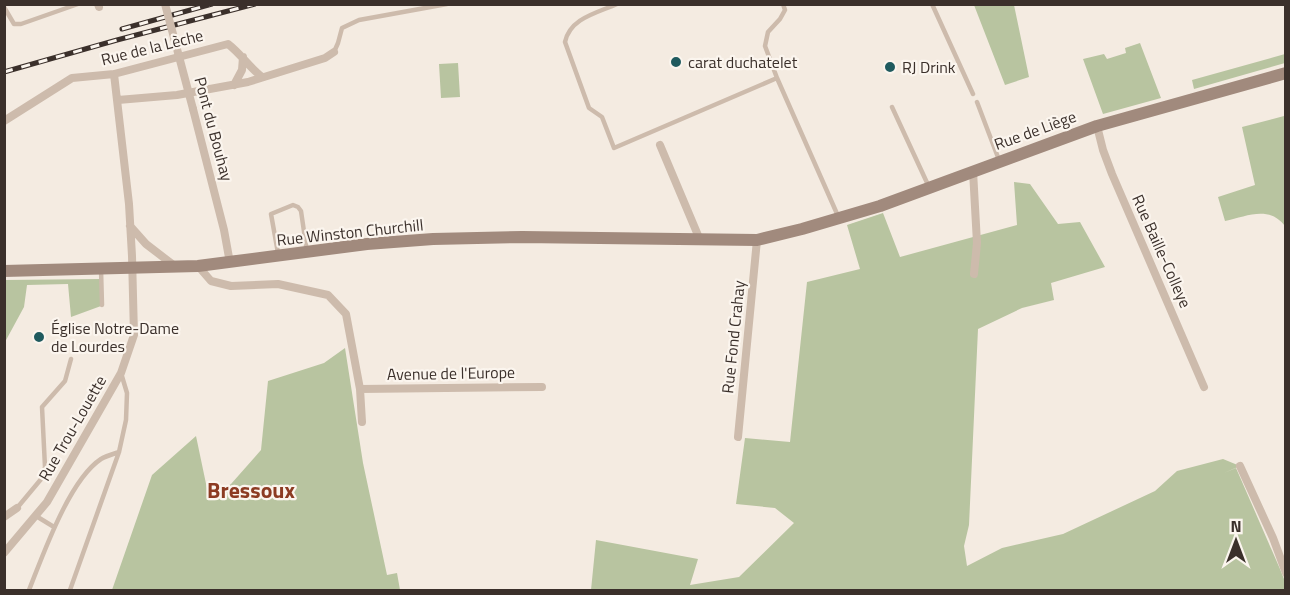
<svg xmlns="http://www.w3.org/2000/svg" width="1290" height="595" font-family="'Titillium Web',sans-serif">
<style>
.green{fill:#b8c4a0}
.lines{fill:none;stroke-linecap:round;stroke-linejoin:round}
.service{stroke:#cdbbac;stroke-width:4.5}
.minor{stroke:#cdbbac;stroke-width:8}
.secondary{stroke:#a18a7d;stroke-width:12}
.rail-casing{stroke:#3b302b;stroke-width:5}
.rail{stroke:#fbf5ee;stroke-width:3;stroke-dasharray:9;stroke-linecap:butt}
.minor-bridge{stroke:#cdbbac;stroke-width:8}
.poi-dot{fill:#1f5a5e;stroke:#fbf5ee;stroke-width:2}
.labels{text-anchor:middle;stroke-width:4.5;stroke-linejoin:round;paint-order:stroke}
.street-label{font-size:16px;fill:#3b302b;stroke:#fbf5ee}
.poi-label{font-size:16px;fill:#3b302b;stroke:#fbf5ee;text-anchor:start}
.district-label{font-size:22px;font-weight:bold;fill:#8c3b22;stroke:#fbf5ee}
</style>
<rect width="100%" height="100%" fill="#f4ebe1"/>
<path class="green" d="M974,5H1014L1029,77L1005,85Z
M1140,43L1161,98L1103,114L1083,59L1104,54L1107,59L1126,53L1125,48Z
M1285,54V63L1194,89L1192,80Z
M458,63L460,97L441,98L439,64Z
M1284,116L1286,122L1285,226C1269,205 1247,216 1225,221L1218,197L1255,185L1242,127Z
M1014,182L1030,184L1058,224L1080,222L1105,267L1051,283L1054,300L1022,308L978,329L969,525L964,546L967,566L1002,548L1063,534L1155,491L1177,471L1223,459L1240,466L1224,473L1236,468L1280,569L1286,584L1285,590H591L596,540L698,559L690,585L739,577L794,523L775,508L736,504L745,438L790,442L807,282L860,269L847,225L883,213L900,257L1017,225Z
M101,279V306L71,317L68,284L27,285L24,307L5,342V280Z
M345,348L363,463L387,575L397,573L400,590H112L152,475L196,436L209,498L231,484L261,450L268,381L324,363Z"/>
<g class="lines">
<path class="service" d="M617,4C597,13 570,18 565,42L589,108L602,117L614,148L777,78
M783,4L785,10L780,19L768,32L765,46L777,78L838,216
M932,4L973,94
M4,7L14,24H21L78,4
M334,52L338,43L342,28L359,20L447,4
M977,102L999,160
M892,107L929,187
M278,253L271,214L293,205L298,207L301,211L307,252
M101,269L102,305
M17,508L42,478L45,467L42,407L65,381L71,359
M36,516L54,527
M29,590C43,555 69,480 101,459C106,456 113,454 119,452
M70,590L119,452L126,420L127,393L121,373"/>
<path class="minor" d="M98,4L99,7
M234,85L242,70L243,57
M118,100L177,95L248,82L325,58L334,52
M193,109L224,230L230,263
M4,121L72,78L114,74L228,44C241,54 249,67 262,77
M1097,126L1103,150L1112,174L1204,387
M660,145L700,240
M973,171L977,243L974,274
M130,226L146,244L176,267
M198,266L211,281L231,286L278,284L328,295L346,314L360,389L362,422
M360,389L542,387
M738,437L757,240
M1240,466L1273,538L1286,573
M4,517L17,508
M4,553L47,502L121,373L134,335L132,256L129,204L114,74"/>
<path class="secondary" d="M4,271L198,266L367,244L433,239L522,237L757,240L802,229L880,206L1097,126L1286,73"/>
<g class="rail-casing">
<path id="rail" d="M122,29L212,4
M4,72L117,40L255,4"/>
</g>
<use href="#rail" class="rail"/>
<path class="minor-bridge" d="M165,4L193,109"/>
</g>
<g class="poi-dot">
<circle cx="676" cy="62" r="6"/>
<circle cx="890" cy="67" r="6"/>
<circle cx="39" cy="337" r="6"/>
</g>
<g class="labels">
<g class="street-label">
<text transform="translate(152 47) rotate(-14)" y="6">Rue de la Lèche</text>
<text transform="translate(214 129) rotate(75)" y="6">Pont du Bouhay</text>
<text transform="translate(1035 130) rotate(-20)" y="6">Rue de Liège</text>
<text transform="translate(350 232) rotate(-6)" y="6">Rue Winston Churchill</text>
<text transform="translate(1162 251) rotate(66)" y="6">Rue Baille-Colleye</text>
<text transform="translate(733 337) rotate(-84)" y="6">Rue Fond Crahay</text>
<text transform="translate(451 373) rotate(-1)" y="6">Avenue de l'Europe</text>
<text transform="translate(72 428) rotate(-60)" y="6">Rue Trou-Louette</text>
</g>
<g class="poi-label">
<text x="688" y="68">carat duchatelet</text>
<text x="902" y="73">RJ Drink</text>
<text x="51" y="334">Église Notre-Dame<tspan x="51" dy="18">de Lourdes</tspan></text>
</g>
<g class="district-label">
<text x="251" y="498">Bressoux</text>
</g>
</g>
<rect width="1290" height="595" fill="none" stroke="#3b302b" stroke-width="12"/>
<g transform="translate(1236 541)" stroke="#fbf5ee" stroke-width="4.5" paint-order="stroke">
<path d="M0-4.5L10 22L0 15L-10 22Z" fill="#3b302b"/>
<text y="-9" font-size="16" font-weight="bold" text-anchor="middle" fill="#3b302b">N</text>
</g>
</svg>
